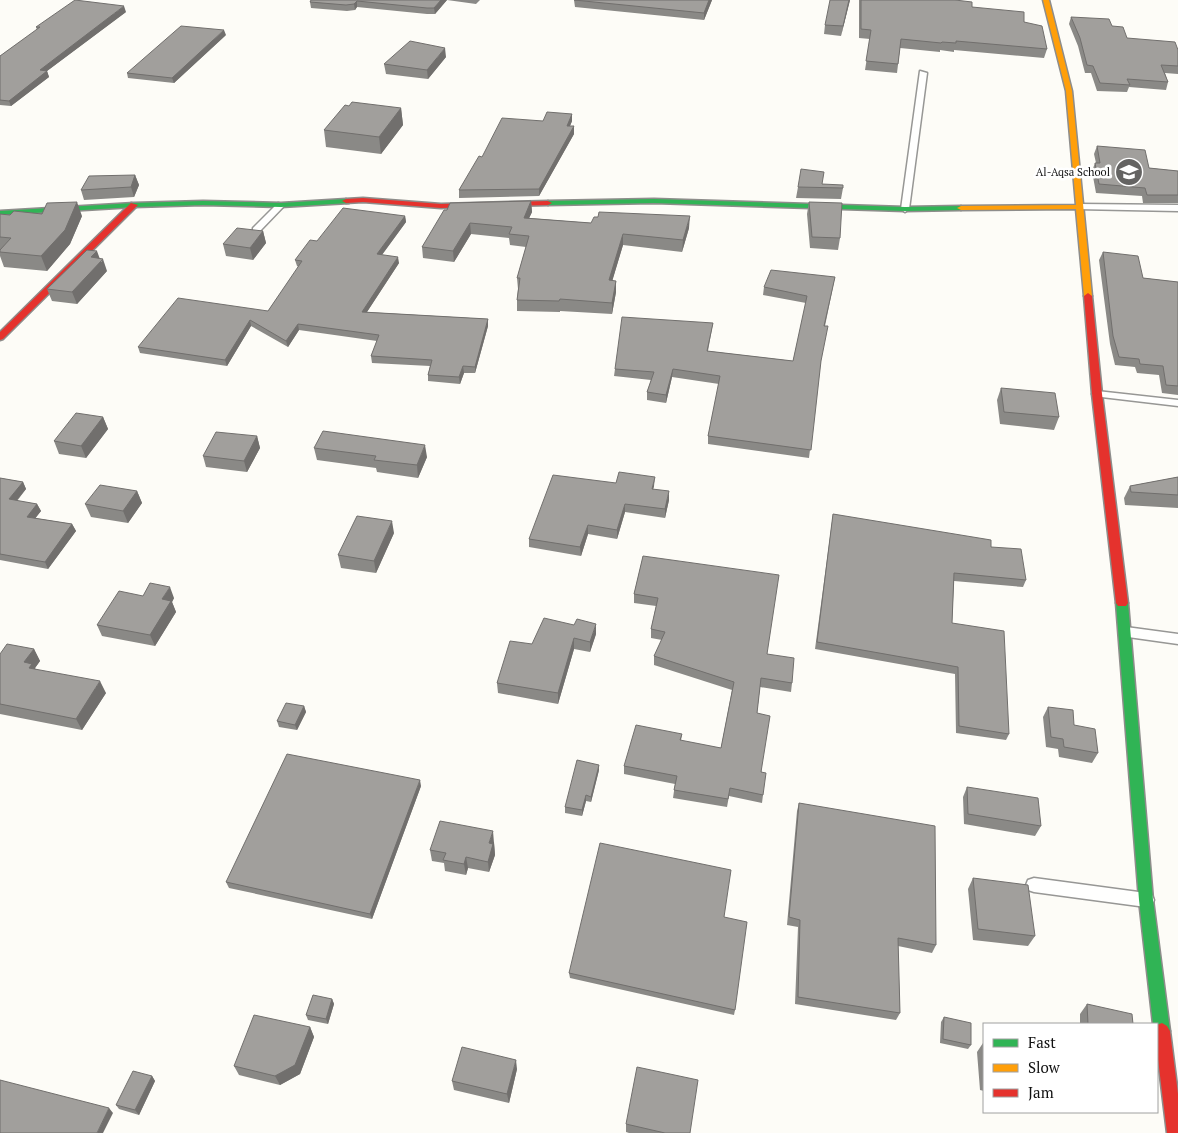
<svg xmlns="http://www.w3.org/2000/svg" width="1178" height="1133" font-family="'PT Serif',serif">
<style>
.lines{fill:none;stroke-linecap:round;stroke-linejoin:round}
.lane-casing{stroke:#979795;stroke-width:3}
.fast-casing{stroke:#8e8d8b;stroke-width:3}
.slow-casing{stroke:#8e8d8b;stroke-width:3}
.jam-casing{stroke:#8e8d8b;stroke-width:3}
.lane{fill:#fffffe;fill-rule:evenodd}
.fast{fill:#30b455;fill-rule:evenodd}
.slow{fill:#ff9f0a;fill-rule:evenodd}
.jam{fill:#e5322d;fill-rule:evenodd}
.wall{fill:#8a8986}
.shaded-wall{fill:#716f6d}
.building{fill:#a19f9c;stroke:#716f6d}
.labels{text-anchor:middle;stroke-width:5;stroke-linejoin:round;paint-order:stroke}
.far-poi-label{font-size:11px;fill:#111;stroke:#fff;text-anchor:end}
</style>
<rect width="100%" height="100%" fill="#fdfcf7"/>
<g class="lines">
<g class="lane-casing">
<path id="lane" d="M920,71L927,73L909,209L905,212L901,209Z
M278,203L285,205L259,232H253V228Z
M1079,204L1178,205V211L1076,209V205Z
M1097,391L1178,400V406L1093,396L1092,394L1093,392Z
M1126,627L1178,634V644L1121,636L1119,632L1121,628Z
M1034,878L1146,893L1152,895L1154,900L1152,905L1146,907L1034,892L1028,890L1026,885L1028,880Z"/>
</g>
<g class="fast-casing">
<path id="fast" d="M346,199L350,201L349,203L281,207L203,205L134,207L0,215V211L134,203L203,201L281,203Z
M654,199L905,207L961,206L965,208L961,210L905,211L654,203L548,205L544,203L548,201Z
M1122,599L1126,600L1128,603L1153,900L1170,1031L1167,1036L1162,1039L1157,1037V1024H1153L1139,900L1116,603L1118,600Z"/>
</g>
<g class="slow-casing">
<path id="slow" d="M1043,0H1049L1072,91L1092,296L1088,299L1084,296L1076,209L961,210L957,208L961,206L1076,205L1066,91Z"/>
</g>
<g class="jam-casing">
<path id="jam" d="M363,198L441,204L548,201L552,203L548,205L441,208L363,202L346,203L342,201L346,199Z
M131,203L138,205L3,339L0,340V332Z
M1088,293L1092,296L1102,394L1128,603L1126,606H1118L1116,603L1092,394L1084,296Z
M1162,1023L1167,1026L1170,1031L1178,1094V1133H1167L1157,1051V1025Z"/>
</g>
<use href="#lane" class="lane"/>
<use href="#fast" class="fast"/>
<use href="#slow" class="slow"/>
<use href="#jam" class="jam"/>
</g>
<path class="wall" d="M311,0H480L476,4L447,0L435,14H427L357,7L355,10L347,11L311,8L310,2Z
M574,0H712L704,20L575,7Z
M850,0L841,36L824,34L825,25Z
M859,0H955L972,7L1024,22L1047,49L1044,58L954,50V52L940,50V52L900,48L897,73L865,70L870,39L859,38Z
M126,12L47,71L49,77L11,106L0,105V56L37,30L36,27Z
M1071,17L1112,26L1127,38L1178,50V74L1165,73L1168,82L1166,90L1129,87L1127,92L1097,91L1091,73H1085L1078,46L1069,24Z
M226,35L174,83L128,78L127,73Z
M446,57L428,79L386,74L384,64Z
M401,108L403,125L381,154L326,147L324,130Z
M572,114V121L570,126H574V134L539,196L459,198V190L482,157L543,121Z
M1097,146L1149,168L1178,171V203H1143L1142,196L1096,193L1092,171L1095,163H1096L1094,154Z
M135,175L139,185L134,197L84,200L81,190Z
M822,184L843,188L841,199L796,198L798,187Z
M531,201L532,212L529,218L591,223L689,228L682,252L623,245L612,281H616V292L612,314L560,311V312L517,311V300L518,289L517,278L526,247L510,245L509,238L471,234L454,262L423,258L422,247L447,210Z
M809,202L840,238L838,250L810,248L807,214Z
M0,214L10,215L82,216L70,244L47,271L4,267L0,256Z
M405,216L406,222L382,255L399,263L367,312L488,319V326L475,373H464L460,384L428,381V375L430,366L372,363L371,356L377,341L299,330L288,347L251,326L227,366L140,353L138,347L268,311L299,267L297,266L295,260L317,241Z
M263,231L266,243L253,260L226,256L223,244Z
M1103,252L1143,278L1178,282V395L1162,393L1159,375L1137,373L1135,367L1115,365L1110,344L1099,260Z
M107,271L77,304L52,301L47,289Z
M835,277L825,326L809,458L708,444V436L719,384L672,377L666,403L647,400V392L651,380L614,376L615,369L713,323L708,351L793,361L806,303L763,295L764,287Z
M1001,388L1059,417L1054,430L1000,424L997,400Z
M103,417L108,429L86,458L59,454L54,441Z
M257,436L260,448L247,472L206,467L203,456Z
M314,448L427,457L418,478L377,472L376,468L317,460Z
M1178,477V508L1125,505L1124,498L1130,486Z
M0,478L23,482L26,489L17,501L37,504L41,511L35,518L72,524L76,531L48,569L0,560Z
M616,483L654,486L653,489L669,500L665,518L625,512L617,539L588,534L581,556L529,547V539Z
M137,491L142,503L128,523L91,517L85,504Z
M833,514L991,547L1026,580L1023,587L954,581L952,623L1009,734L1006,740L956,733L955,674L815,649Z
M394,533L376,573L341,568L338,555Z
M643,556L767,654L792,683L791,692L760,687L757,713L763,795L762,803L729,796L727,807L673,798L675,784L624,774V766L682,734L681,741L721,748L732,690L654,665V656L662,640L651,638V629L656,606L634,603V594Z
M143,596L174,598L172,602L176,612L155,646L102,636L97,625Z
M596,634L590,652L574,649L558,704L498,693L497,683L532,644Z
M34,649L40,661L35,668V669L106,693L82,730L0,714V654Z
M304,706L306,712L297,730L279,727L277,721Z
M1048,707L1074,725L1098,753L1092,763L1059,757L1058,749L1046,747L1043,717Z
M599,770L591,802L586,801L582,816L565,813V807Z
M421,786L372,919L229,888L226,882Z
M967,787L1041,826L1035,836L964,824L963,797Z
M799,803L936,945L932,953L898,946L900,1013L896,1020L795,1004L798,927L787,925L797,811Z
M494,842L495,855L489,872L468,868L466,875L445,871L444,863L432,861L430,850Z
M973,878L1035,936L1028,946L973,940L968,889Z
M724,917L735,1010L734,1015L570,978L569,973Z
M332,999L334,1004L328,1024L308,1020L306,1015Z
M1087,1004L1133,1024H1080V1014Z
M944,1017L971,1045L968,1049L940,1043L941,1022Z
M310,1027L314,1037L300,1074L280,1085L239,1075L234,1066Z
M983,1043H984V1091L980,1090L977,1052Z
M517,1069L509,1103L454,1090L452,1081Z
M152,1076L155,1081L139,1115L119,1109L116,1105Z
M626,1124L690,1133H629L626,1132Z"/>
<path class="shaded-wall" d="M441,0H447L435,14L434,8Z
M709,0H712L704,20V13Z
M849,0H850L841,36L843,26Z
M357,1V7L355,10L354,4Z
M124,6L126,12L47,71L49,77L11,106L9,101L40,70Z
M224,30L226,35L174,83L172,78Z
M445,48L446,57L428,79L427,70Z
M401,108L403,125L381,154L379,137Z
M572,114V121L567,133V126Z
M574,126V134L539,196V189Z
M135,175L139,185L134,197L131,187Z
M531,201L532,212L524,229V218Z
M77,202L82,216L70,244L47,271L41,256Z
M405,216L406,222L378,260L377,254Z
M690,216L689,228L682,252L683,240Z
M470,223L471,234L454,262L453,251Z
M263,231L266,243L253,260L250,248Z
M623,234V245L609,292V280Z
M97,251L101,262L103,259L107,271L77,304L72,292L91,257Z
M398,257L399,263L363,318L362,312Z
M616,281V292L612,314V303Z
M488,319V326L475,373V367Z
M250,320L251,326L227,366L225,360Z
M298,324L299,330L288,347L286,341Z
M463,366L464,373L460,384L459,377Z
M673,369L672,377L666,403V395Z
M103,417L108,429L86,458L81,446Z
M257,436L260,448L247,472L244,461Z
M425,445L427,457L418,478L417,465Z
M655,477L654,486L651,497L652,489Z
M23,482L26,489L12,506L9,499Z
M137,491L142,503L128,523L123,511Z
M669,491V500L665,518V509Z
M37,504L41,511L31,524L27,517Z
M625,504V512L617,539V530Z
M392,521L394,533L376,573L374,561Z
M72,524L76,531L48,569L45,562Z
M588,525V534L581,556L580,547Z
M170,587L174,598L172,602L176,612L155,646L150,635L162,599Z
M596,624V634L590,652V642Z
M574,638V649L558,704V693Z
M34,649L40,661L35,668L39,675L32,672L24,662Z
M100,681L106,693L82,730L76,719Z
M304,706L306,712L297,730L295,725Z
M599,765V770L591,802V797Z
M420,780L421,786L372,919L370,914Z
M586,795V801L582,816V810Z
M493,831L495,855L489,872L488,862L489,843Z
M466,857L468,868L466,875L464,864Z
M332,999L334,1004L328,1024L326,1019Z
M310,1027L314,1037L300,1074L280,1085L275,1076Z
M516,1060L517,1069L509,1103L507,1094Z
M152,1076L155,1081L139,1115L135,1110Z
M109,1108L113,1113L103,1133H97Z"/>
<path class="building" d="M75,0L124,6L40,70L47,71L9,101L0,100V56L40,27H36Z
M311,0H441L434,8H427L357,1L354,4L346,5L310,2Z
M574,0H709L704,13Z
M830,0H849L843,26L825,25Z
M861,0H955L972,2V7L1024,12V22L1042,26L1047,49L956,41V43L942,42L941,43L901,39L898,64L866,61L871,30L861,29Z
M1071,17L1109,19L1112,26L1123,27L1127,38L1175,42L1178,50V66L1161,65L1168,82L1127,79L1130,85L1100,83L1093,66L1087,65L1080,38Z
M181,26L224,30L172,78L127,73Z
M410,41L445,48L427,70L384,64Z
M352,102L401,108L379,137L324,130L345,105L349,106Z
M547,112L572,114L567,126H574L539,189L459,190L479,156L482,157L502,118L543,121Z
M1097,146L1145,150L1149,168L1178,171V195H1147L1145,188L1099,184L1095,163H1100Z
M801,169L824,172L822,184L843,185V188L798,187Z
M135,175L131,187L81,190L89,176Z
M531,201L524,218L591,223L594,217H598L599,212L690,216L683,240L623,234L609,280L616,281L612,303L560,299L559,301L517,300L520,278H517L529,236L509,234L512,227L470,223L453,251L422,247L444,210H447L450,203Z
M77,202L65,230L41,256L0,252V250L11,238L0,237V214L10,215L14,211L42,214L47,203Z
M809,202L842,203L840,238L812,237Z
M343,208L405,216L377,254L398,257L362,312L488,319L475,367L463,366L459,377L428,375L432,360L371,356L379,335L298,324L286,341L250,320L225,360L138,347L178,298L268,311L302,261L295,260L310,240L317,241Z
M237,228L263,231L250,248L223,244Z
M87,250L97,251L91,257L103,259L72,292L47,289Z
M1103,252L1138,256L1143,278L1178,282V386L1166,385L1163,366L1140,364L1139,359L1119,357L1113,336Z
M771,270L835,277L824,326H828L821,361L811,450L708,436L720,376L673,369L666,395L647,392L654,372L615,369L622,317L713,323L707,351L793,361L807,296L764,287Z
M1001,388L1055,393L1059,417L1004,412Z
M76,413L103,417L81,446L54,441Z
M323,431L425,445L417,465L374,460L376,456L314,448Z
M216,432L257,436L244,461L203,456Z
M619,472L655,477L652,489L669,491L665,509L625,504L617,530L588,525L580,547L529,539L553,475L616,483Z
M1178,477V495L1131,492L1130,486Z
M0,478L23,482L9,499L37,504L27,517L72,524L45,562L0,554Z
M100,485L137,491L123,511L85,504Z
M833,514L991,540V547L1021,549L1026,580L954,573L952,623L1004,631L1009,734L959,726L958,667L817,642Z
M357,516L392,521L374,561L338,555Z
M643,556L779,575L767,654L794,658L792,683L761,678L757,713L770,716L761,772L766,773L763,795L730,788L728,799L674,790L677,776L624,766L636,725L682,734L680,740L721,748L734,682L654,656L665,632L651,629L658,598L634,594Z
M150,583L170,587L162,599L171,601L150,635L97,625L119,591L143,596Z
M544,618L574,625L577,619L596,624L590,642L574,638L558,693L497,683L510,641L532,644Z
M7,644L34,649L24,662L32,664L29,668L100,681L76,719L0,704V654Z
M286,703L304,706L295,725L277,721Z
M1048,707L1073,710L1074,725L1095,729L1098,753L1064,747L1063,739L1051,737Z
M287,754L420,780L370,914L226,882Z
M577,760L599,765L591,797L586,795L582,810L565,807Z
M967,787L1038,798L1041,826L968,814Z
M799,803L935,826L936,945L898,938L900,1013L798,997L800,920L789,917Z
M440,821L493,831L489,843L493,844L488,862L466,857L464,864L443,860L446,853L430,850Z
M600,843L731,870L724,917L747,922L735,1010L569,973Z
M973,878L1028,885L1035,936L978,929Z
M313,995L332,999L326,1019L306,1015Z
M1087,1004L1132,1014L1133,1024H1088Z
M254,1015L310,1027L295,1065L275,1076L234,1066Z
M944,1017L971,1023V1045L943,1039Z
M462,1047L516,1060L507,1094L452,1081Z
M637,1067L698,1080L690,1133H665L626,1124Z
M133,1071L152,1076L135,1110L116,1105Z
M0,1080L109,1108L97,1133H0Z"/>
<defs>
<g id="school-disc" transform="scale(1.4375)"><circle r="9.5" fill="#646362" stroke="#fff"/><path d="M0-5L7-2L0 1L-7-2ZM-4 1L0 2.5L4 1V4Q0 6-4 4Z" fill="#fff"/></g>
</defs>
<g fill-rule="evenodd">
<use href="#school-disc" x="1129" y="172"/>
</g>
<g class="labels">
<g class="far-poi-label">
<text x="1110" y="176">Al-Aqsa School</text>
</g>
</g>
<rect x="983" y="1023" width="175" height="90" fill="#ffffff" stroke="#a0a0a0"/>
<rect x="993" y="1039" width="25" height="8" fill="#30b455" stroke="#a0a0a0"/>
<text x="1028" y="1048" font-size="15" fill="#111111">Fast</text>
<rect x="993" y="1064" width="25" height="8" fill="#ff9f0a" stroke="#a0a0a0"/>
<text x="1028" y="1073" font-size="15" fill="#111111">Slow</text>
<rect x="993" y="1089" width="25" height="8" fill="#e5322d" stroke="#a0a0a0"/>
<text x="1028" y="1098" font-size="15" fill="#111111">Jam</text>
</svg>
